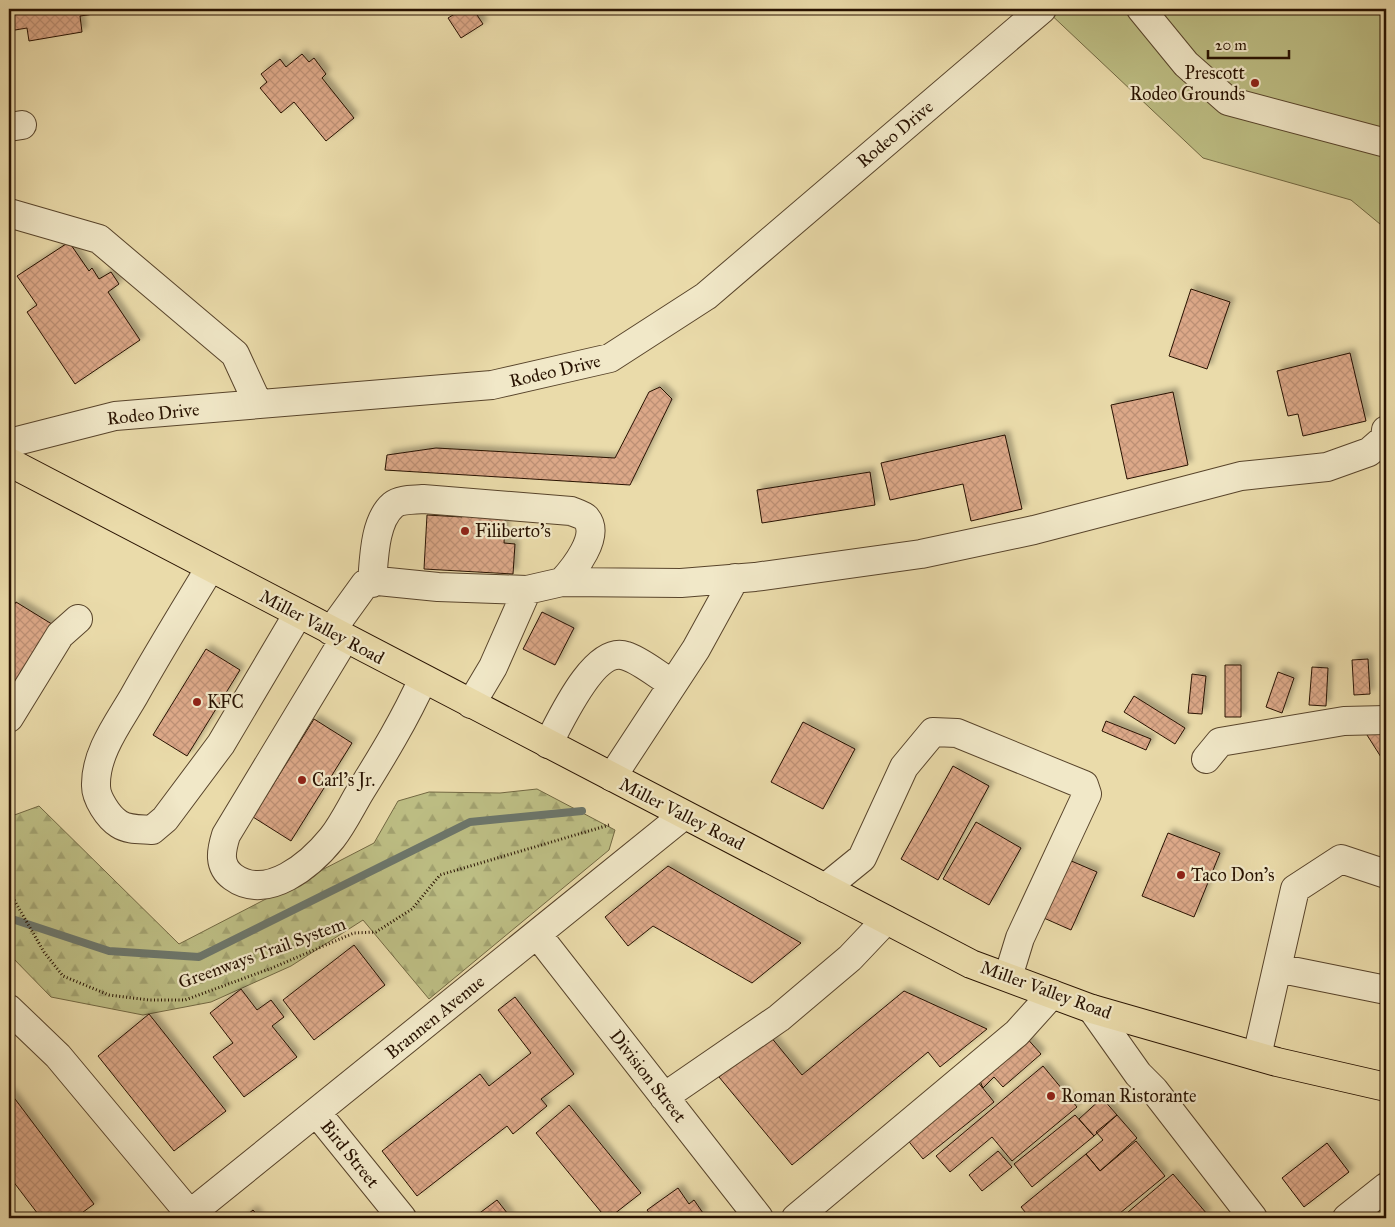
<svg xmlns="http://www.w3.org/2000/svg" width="1395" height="1227" font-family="'IM FELL Great Primer',serif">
<defs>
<pattern id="forest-firs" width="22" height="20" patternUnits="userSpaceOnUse" patternTransform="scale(1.25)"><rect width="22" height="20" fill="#bdbe84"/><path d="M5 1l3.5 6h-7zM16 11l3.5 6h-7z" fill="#a2a270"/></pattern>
<pattern id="building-cross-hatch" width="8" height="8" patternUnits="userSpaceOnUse" patternTransform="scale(1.25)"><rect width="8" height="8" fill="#dca888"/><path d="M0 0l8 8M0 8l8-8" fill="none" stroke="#bd9074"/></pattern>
<filter id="shadow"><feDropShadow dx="4.5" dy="-4.5" stdDeviation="2.5" flood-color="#0004"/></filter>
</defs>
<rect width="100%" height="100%" fill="#eadbaa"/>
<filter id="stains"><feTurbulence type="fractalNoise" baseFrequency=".004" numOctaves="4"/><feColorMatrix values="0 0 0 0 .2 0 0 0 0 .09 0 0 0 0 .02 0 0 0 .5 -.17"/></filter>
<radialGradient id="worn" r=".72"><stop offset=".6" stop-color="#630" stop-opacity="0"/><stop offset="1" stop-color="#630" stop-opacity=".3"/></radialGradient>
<!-- grass -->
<path fill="#bdbe84" stroke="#726842" d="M1045 9H1386V229L1351 200 1203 158Z"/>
<!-- forest -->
<path fill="url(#forest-firs)" stroke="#726842" d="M537 789 615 830 609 850 429 999 363 920 291 966 211 1002 143 1015 51 997 9 954V817L39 806 179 944 374 843 398 801 429 792 500 793Z"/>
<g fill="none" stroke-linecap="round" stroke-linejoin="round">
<!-- stream -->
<path stroke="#6c766b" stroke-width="8" d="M9 918 109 951 199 957 470 822 582 811"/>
</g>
<!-- building -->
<path fill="url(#building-cross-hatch)" stroke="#281201" filter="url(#shadow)" d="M9 9H115V11L80 16 82 32 29 41 27 28 9 31Z
M463 9H473L483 24 461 38 448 18Z
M302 54 309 62 314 58 326 74 322 78 354 118 326 141 294 102 281 113 260 88 267 82 261 74 280 59 286 67Z
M69 242 89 271 92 268 99 279 111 272 119 284 108 292 140 340 75 384 27 312 37 305 17 276Z
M1191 289 1230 302 1207 369 1169 356Z
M1350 353 1366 421 1303 436 1298 414 1288 416 1277 371Z
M660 387 672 399 630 485 385 470 387 455 436 448 615 458 649 392Z
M1173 392 1188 465 1127 479 1111 405Z
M1005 435 1022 509 971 521 963 484 890 500 881 463Z
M870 472 875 505 762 523 757 490Z
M463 509 487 511 486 518 505 519 504 543 515 544 513 574 424 569 427 515 462 517Z
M16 602 55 626 9 702V613Z
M542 612 574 628 555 665 523 649Z
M206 649 240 670 187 756 153 735Z
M1386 658V680L1382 659Z
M1368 659 1370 694 1354 695 1352 660Z
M1225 665H1241V717H1225Z
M1312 667 1328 668 1326 706 1309 705Z
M1278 672 1294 678 1282 713 1266 707Z
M1192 674 1206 676 1202 714 1188 713Z
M1134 696 1185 728 1175 744 1124 712Z
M314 719 352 743 291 841 253 817Z
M1106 721 1151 739 1146 750 1102 731Z
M803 722 855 749 823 809 771 782Z
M1380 727 1386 728V765L1367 735Z
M953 766 989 786 938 880 901 859Z
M976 822 1021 848 989 905 943 879Z
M1168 833 1220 853 1194 917 1142 896Z
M1062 857 1097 872 1071 930 1037 915Z
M668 866 801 943 752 983 653 926 628 946 605 917Z
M354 945 385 985 314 1040 283 1000Z
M241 989 257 1010 271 1000 284 1017 272 1026 297 1057 244 1097 213 1057 233 1043 210 1013Z
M904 991 987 1029 940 1067 928 1052 792 1165 719 1077 770 1036 802 1075Z
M515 997 574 1074 541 1099 547 1106 513 1134 507 1126 417 1196 382 1151 480 1074 489 1086 531 1053 498 1010Z
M149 1014 226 1111 174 1151 98 1056Z
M1024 1035 1041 1054 1003 1087 994 1077 983 1088 978 1076Z
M1043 1066 1077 1107 1012 1161 992 1137 950 1172 936 1156Z
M973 1076 994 1102 923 1159 902 1133Z
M9 1091 94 1204 75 1218H41L9 1176Z
M1102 1098 1117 1115 1094 1136 1079 1119Z
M569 1105 641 1193 609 1218H606L536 1133Z
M1075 1115 1094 1136 1032 1187 1014 1164Z
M1117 1115 1137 1138 1100 1171 1086 1154 1103 1140 1096 1132Z
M1136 1141 1165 1176 1114 1218H1030L1021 1207 1086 1154 1100 1171Z
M1327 1143 1349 1172 1304 1207 1282 1178Z
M998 1151 1012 1167 982 1191 969 1175Z
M1173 1174 1207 1214 1202 1218H1121Z
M678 1188 689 1204 694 1200 703 1213 699 1216 701 1218H650L652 1217 647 1210Z
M497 1200 511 1218H473Z
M253 1210 260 1218H243Z"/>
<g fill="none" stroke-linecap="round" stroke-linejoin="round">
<defs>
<path id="minor" d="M1141 9 1186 64 1228 101 1386 143
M9 127 22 125
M9 213 99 239 235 354 258 404
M9 443 115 416 492 385 610 358 706 296 1042 9
M210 568C184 611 158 653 134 696 119 722 95 753 96 786 96 798 108 817 119 824 128 830 141 829 152 830L165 819 221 744 298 614
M372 583C374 560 374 521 393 505 400 499 414 500 423 499L571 511C576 513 583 515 586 518 601 536 574 569 562 582
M331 631 365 584 378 581 438 587 527 590 562 582 681 583 755 577 921 554 1034 530 1241 476 1327 467 1369 452 1385 438 1386 430
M345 638 226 835C221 851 218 866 233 877 267 902 311 864 332 838 343 824 351 807 360 792 383 755 405 719 423 679
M471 704 493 667 527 590
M9 718 60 635 78 619
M548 744C560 722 594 645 626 656 640 660 659 676 673 684
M1206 759 1220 742 1344 721 1386 720
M612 777 696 649 735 578
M825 888 862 858 904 767 933 732 957 733 1084 785 1087 794 1020 938 1008 977
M537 934 759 1218
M1277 968 1386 990
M9 1009 58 1056 190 1214
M1092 1009 1138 1074 1154 1090 1253 1218
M1257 1056 1295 889 1341 859 1386 874
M664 1097 779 1018 850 958 886 920
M317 1113 402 1218
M185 1218 684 815
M796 1218 1017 1033 1052 994
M1347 1218 1386 1187"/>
<path id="major" d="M9 462 971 964 1092 1009 1277 1062 1386 1087"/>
</defs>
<!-- minor casing -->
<use href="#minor" stroke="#58442b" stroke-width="30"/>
<!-- major casing -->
<use href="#major" stroke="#281201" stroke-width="30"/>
<!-- path -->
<path stroke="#281201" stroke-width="3" stroke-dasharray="1 2.5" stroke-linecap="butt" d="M9 891 44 952 63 976 109 995 149 1000H185L272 968 354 933 376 932 412 909 440 875 609 825"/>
<!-- minor -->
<use href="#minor" stroke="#f1e8c8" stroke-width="28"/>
<!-- major -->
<use href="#major" stroke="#eadbaa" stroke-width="28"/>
</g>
<!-- markers -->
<g fill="#8f2418" stroke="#f1e8c8" stroke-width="2">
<circle cx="1255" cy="83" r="5"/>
<circle cx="465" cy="531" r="5"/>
<circle cx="197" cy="702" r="5"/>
<circle cx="302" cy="780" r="5"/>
<circle cx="1181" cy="875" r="5"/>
<circle cx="1051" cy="1096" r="5"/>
</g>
<g text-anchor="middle" stroke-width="4.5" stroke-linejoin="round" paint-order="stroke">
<!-- poi labels -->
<g font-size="18" fill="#281201" stroke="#f1e8c8" text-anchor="start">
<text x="1245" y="79" text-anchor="end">Prescott<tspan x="1245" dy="21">Rodeo Grounds</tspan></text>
<text x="475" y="537">Filiberto's</text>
<text x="207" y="708">KFC</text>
<text x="312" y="786">Carl's Jr.</text>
<text x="1191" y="881">Taco Don's</text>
<text x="1061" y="1102">Roman Ristorante</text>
</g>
<!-- street labels -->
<g font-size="18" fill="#281201" stroke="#f1e8c8">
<text transform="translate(895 134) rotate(-40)" y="6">Rodeo Drive</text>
<text transform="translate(555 371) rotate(-13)" y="6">Rodeo Drive</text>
<text transform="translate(153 414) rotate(-6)" y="6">Rodeo Drive</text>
<text transform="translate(322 627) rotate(28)" y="6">Miller Valley Road</text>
<text transform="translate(682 814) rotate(27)" y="6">Miller Valley Road</text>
<text transform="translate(262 953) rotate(-20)" y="6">Greenways Trail System</text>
<text transform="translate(1046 990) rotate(20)" y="6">Miller Valley Road</text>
<text transform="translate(435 1017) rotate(-39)" y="6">Brannen Avenue</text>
<text transform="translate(648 1076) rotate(52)" y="6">Division Street</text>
<text transform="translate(350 1154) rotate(51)" y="6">Bird Street</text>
</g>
</g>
<!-- margin -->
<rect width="1395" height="1227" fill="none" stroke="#eadbaa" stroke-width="30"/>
<rect x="10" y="10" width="1375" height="1207" fill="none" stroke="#281201" stroke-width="2.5"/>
<rect x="15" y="15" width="1365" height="1197" fill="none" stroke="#281201"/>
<!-- scale -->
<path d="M1208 50v8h81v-8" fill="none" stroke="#281201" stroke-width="2.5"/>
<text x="1215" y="50" font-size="15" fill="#281201" stroke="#f1e8c8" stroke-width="4" paint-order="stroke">20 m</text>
<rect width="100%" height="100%" filter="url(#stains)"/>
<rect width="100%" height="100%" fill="url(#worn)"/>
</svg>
